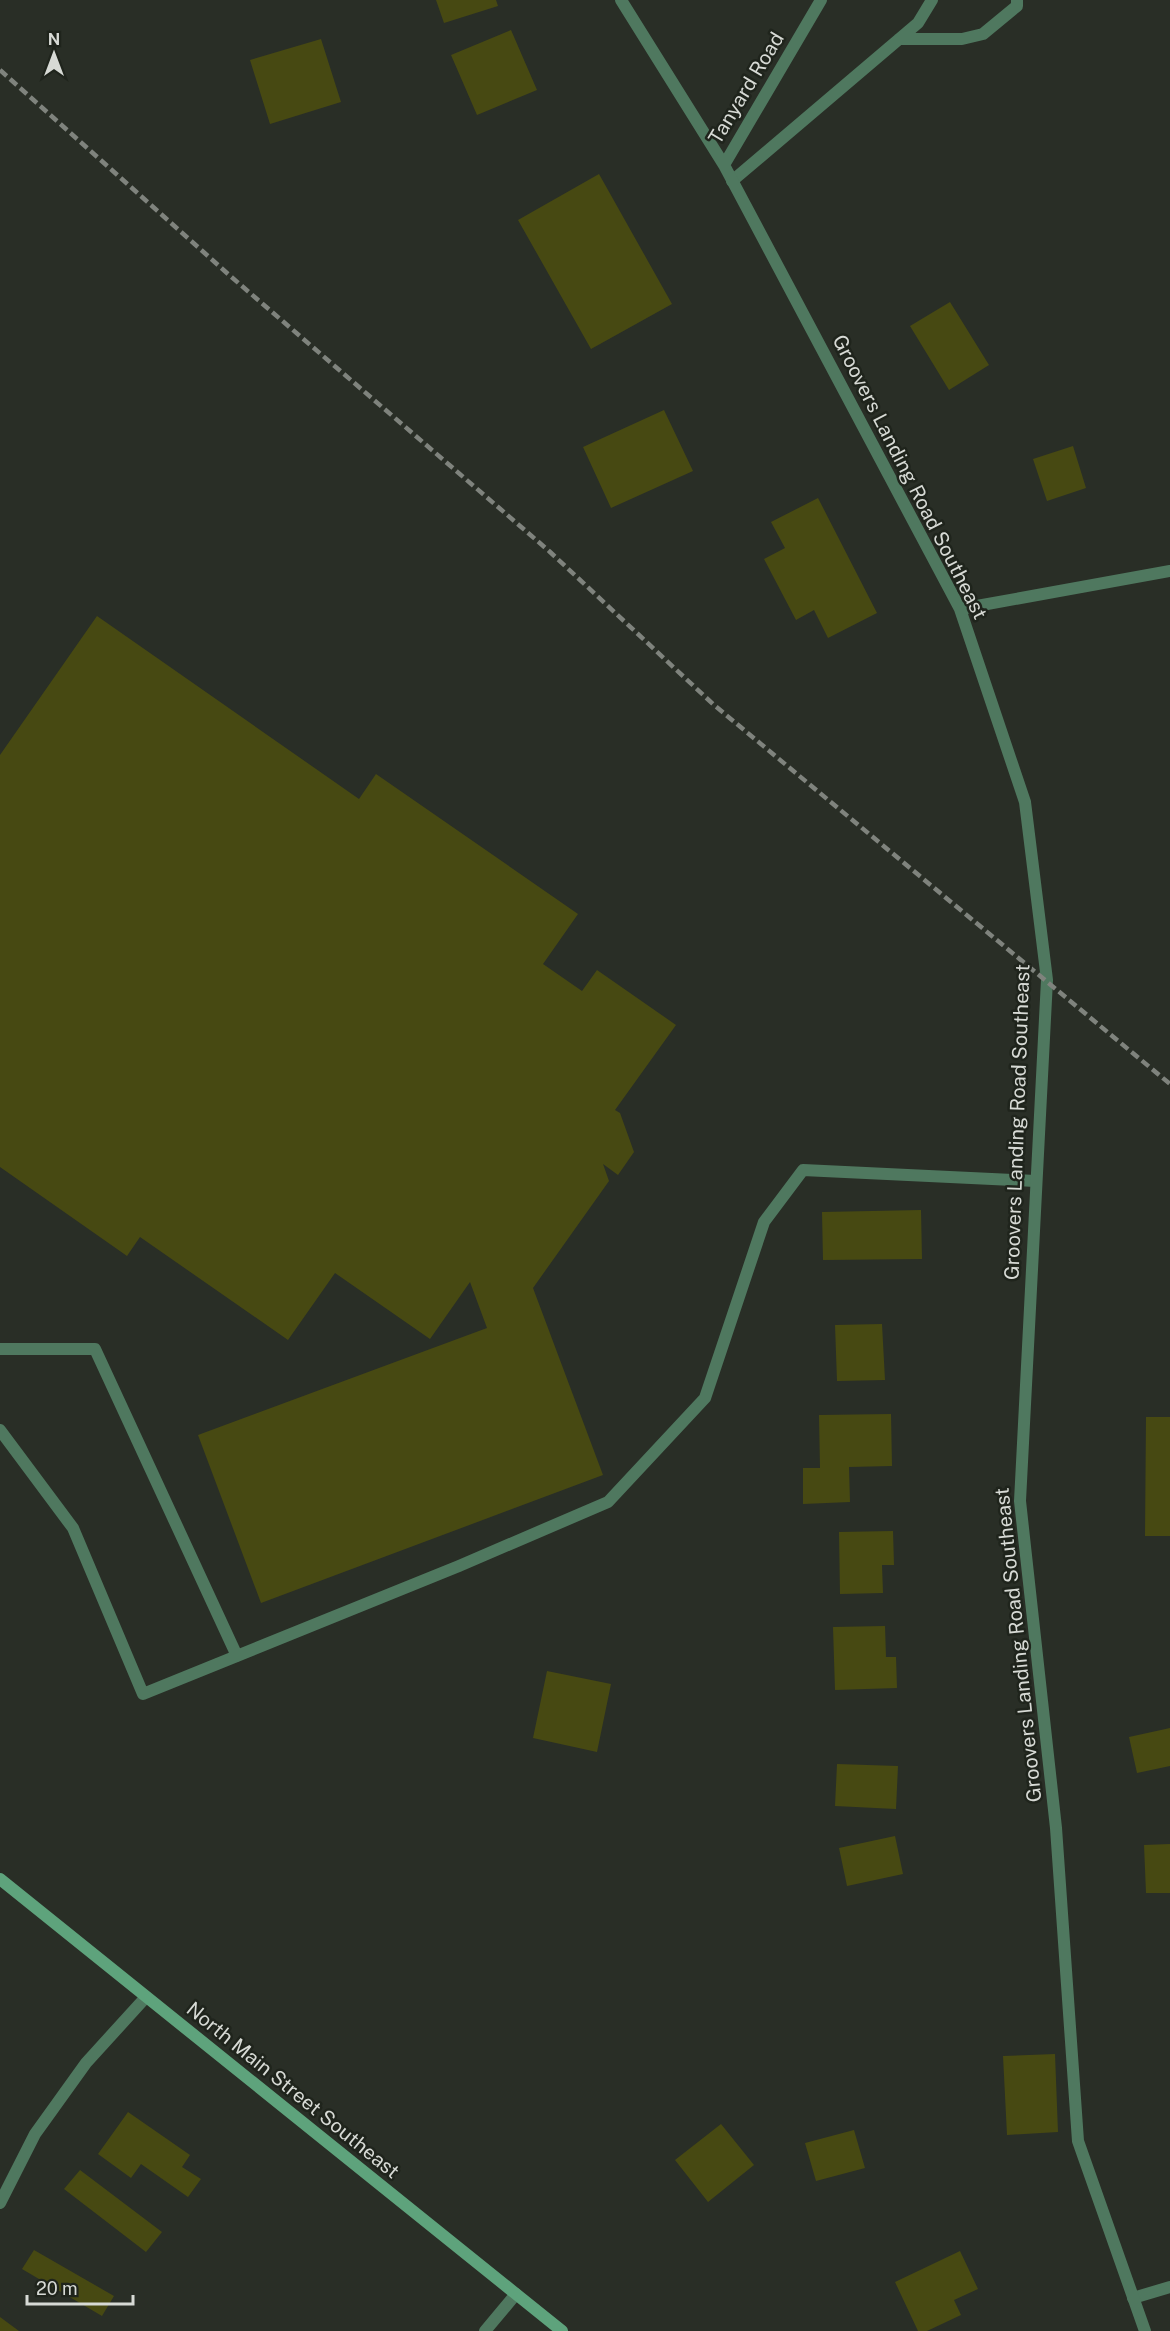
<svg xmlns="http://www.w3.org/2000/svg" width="1170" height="2331" font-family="'Public Sans',sans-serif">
<rect width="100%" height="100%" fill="#292e26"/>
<!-- building -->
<path fill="#474912" d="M436 0H496L498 6 444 23Z
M511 30 537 90 477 115 451 55Z
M321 39 341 102 270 124 250 60Z
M599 174 672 304 591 349 518 220Z
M950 302 989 365 949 390 910 326Z
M664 410 693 471 611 508 583 447Z
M1073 446 1086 488 1047 501 1033 459Z
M818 498 877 613 828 638 814 610 796 620 764 559 785 548 771 522Z
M97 616 359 799 376 774 578 914 543 964 582 991 597 970 676 1025 615 1110 620 1113 634 1152 618 1175 603 1164 609 1181 533 1288 603 1475 261 1603 198 1435 487 1328 470 1282 430 1339 335 1273 288 1340 140 1237 127 1256 0 1167V755Z
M921 1210 922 1259 823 1260 822 1212Z
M882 1324 885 1380 837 1381 835 1325Z
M891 1414 892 1466 849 1467 850 1502 803 1504V1468H820L819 1415Z
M1146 1417H1170V1536H1145Z
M893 1531 894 1565H882L883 1593 840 1594 839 1532Z
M885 1626 886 1657H896L897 1688 835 1690 833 1627Z
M547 1671 611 1684 597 1752 533 1738Z
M1170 1728V1766L1137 1773 1129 1737Z
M837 1764 898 1766 896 1809 835 1806Z
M895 1836 903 1874 847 1886 839 1848Z
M1170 1844V1893H1146L1144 1845Z
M1055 2054 1058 2132 1007 2135 1003 2056Z
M128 2112 190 2155 182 2167 201 2179 188 2197 141 2164 131 2178 98 2154Z
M721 2124 754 2165 708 2202 675 2160Z
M854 2130 865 2168 816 2181 805 2143Z
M80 2170 162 2232 146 2252 64 2189Z
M34 2250 114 2296 102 2316 22 2269Z
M960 2251 978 2289 954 2300 961 2315 927 2331H918L895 2282Z
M0 2317 19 2331H0Z"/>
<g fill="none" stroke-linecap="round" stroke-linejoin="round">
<!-- lane -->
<path stroke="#4f785f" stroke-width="12" d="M899 39H962L983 34 1017 6V0
M732 181 918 23 932 0
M0 1349H95L237 1656
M0 1430 73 1528 143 1694 459 1566 608 1502 705 1398 764 1222 803 1170 1035 1181
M1133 2298 1170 2287
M485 2331 516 2294"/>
<!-- street -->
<path stroke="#4f785f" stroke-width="12" d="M621 0 724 165 960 609 1025 802 1047 980 1020 1501 1056 1828 1078 2141 1145 2331
M724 165 821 0
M960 609 1170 571
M0 2203 35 2134 86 2063 146 1997"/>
<!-- secondary -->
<path stroke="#5ea37c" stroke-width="12" d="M0 1879 562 2331"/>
<!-- rail -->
<path stroke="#7f837d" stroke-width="4.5" stroke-dasharray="9 4.5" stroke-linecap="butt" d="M0 70 228 274 549 551 714 705 1170 1084"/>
</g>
<g text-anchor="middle" stroke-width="5" stroke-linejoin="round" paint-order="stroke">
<!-- street labels -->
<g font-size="20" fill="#d7dad5" stroke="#1f241c">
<text transform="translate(746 88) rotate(-59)" y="7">Tanyard Road</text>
<text transform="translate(910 477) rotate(63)" y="7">Groovers Landing Road Southeast</text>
<text transform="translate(1017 1122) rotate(-88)" y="7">Groovers Landing Road Southeast</text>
<text transform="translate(1018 1645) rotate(-96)" y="7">Groovers Landing Road Southeast</text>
<text transform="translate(293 2090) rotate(39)" y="7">North Main Street Southeast</text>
</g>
</g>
<!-- north arrow -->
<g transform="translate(54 54)" stroke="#1f241c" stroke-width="4.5" paint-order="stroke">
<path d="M0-4.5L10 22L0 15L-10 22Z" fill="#d7dad5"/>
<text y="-9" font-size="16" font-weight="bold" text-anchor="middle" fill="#d7dad5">N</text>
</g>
<!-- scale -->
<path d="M27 2295v9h106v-9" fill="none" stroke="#d7dad5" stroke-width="3"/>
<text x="36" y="2295" font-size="18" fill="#d7dad5" stroke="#1f241c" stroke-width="4.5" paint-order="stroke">20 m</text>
</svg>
